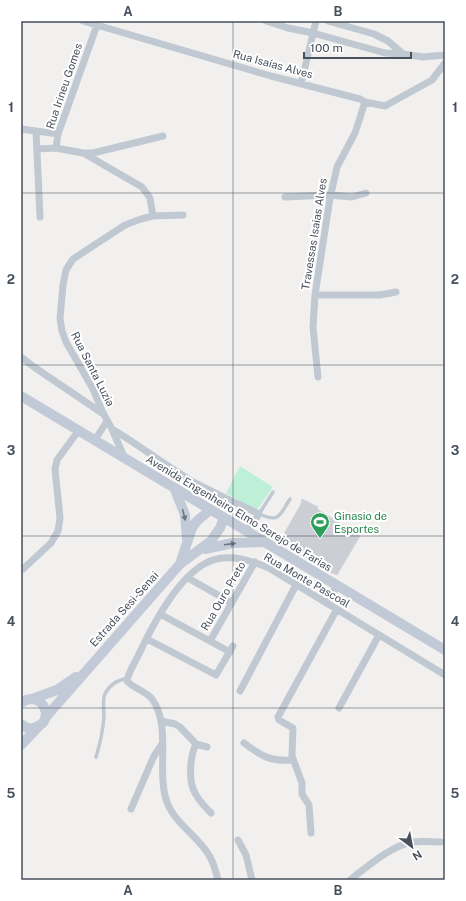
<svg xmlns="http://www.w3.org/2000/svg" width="466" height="901" font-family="'Public Sans',sans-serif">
<rect width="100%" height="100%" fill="#f2f0ef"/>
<!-- green -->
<path fill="#bdf0d7" d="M240 466 273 487 256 511 226 493Z"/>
<!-- building -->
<path fill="#cbced5" stroke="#d3d4db" d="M302 499 318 507 317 509 360 536 337 575 321 568 316 565V563L280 541 301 504Z"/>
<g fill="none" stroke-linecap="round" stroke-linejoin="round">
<!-- lane -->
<path stroke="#c0c8d1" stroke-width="3.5" d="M273 492 259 514C280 523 279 516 290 499
M96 757C100 744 103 731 104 716 104 710 102 700 105 694 109 685 118 680 128 678"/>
<!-- street -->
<path stroke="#c0c8d1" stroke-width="7" d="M83 21 271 76 360 99 365 102 385 106 432 80 445 63
M266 21 288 28 313 33 385 53 403 54 423 57 445 55
M328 21 374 34 388 41 403 54
M97 25 58 134 56 148 83 153H93L163 136
M301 84 316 21
M21 129 58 134
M36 131 40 217
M37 149 56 148
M85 154 142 187 150 198 153 216
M285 197 330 195 352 197 366 193
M315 295H380L396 292
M21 357 34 367 102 413
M318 377 313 327 315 295 330 198 337 167 355 133 365 102
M112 429C139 445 163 464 190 480 212 492 236 503 259 514L246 532
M95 440 107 421
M124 457 112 429 103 413 93 389 66 342 62 331 60 318 63 285 66 270 73 259 125 225 141 219 153 216 183 215
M23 569 51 543 58 531 60 518 55 469 57 460 79 430
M188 578 232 603
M326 603 337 586
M160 614 230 652
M147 639 216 675 233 646
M210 641 255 562
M240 691 296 585
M339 708 379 635
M161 721 175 724 180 727 196 744 207 747
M244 743C261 756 271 762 293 760
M196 744C190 756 188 781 195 793 199 801 205 807 211 813
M131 809 154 756 162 744
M311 833 309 805 302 794V783L292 756 293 728 279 720 278 717 337 609
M238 840 246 855 252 880
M218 880C216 872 214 864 210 857 200 838 178 826 169 807 154 777 173 727 152 699 146 691 134 689 127 681 128 673 134 664 138 656 152 626 180 571 213 560 232 554 252 561 269 568L445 675
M350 880C367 867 392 845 413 842 422 841 432 842 441 842"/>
<!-- secondary -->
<path stroke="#c2cad8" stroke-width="10" d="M21 396 445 650
M174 487 185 515 187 539
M205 549 233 543 264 542
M180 564 192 528 197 521 210 510
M32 699 57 690 76 677
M21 703C41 688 57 720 36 727 31 730 26 728 21 724
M45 718 180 564 211 541 220 528 224 518
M21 745 38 727"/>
</g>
<!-- one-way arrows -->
<defs><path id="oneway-solid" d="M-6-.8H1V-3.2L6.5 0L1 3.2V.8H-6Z"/></defs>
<g fill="#6c7582">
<use href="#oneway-solid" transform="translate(184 515) rotate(76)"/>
<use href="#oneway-solid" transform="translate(230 544) rotate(-7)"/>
</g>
<!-- grid -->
<path fill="none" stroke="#47505d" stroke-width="1" stroke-opacity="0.55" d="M233 21V880M21 193H445M21 365H445M21 536H445M21 708H445"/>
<!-- icons -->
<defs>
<symbol id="stadium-pin" viewBox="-11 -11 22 30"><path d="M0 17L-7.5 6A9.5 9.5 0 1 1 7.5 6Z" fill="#2e9e5b" stroke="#fff"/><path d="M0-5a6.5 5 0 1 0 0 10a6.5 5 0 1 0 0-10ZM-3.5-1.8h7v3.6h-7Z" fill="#fff"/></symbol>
</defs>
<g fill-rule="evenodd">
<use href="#stadium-pin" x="309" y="511" width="22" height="30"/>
</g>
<g text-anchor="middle" stroke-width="4" stroke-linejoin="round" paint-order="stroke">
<!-- street labels -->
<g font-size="11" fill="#47505d" stroke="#fff">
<text transform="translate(273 64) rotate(15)" y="4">Rua Isaías Alves</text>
<text transform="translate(64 86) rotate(-71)" y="4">Rua Irineu Gomes</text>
<text transform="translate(314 234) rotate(-81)" y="4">Travessas Isaias Alves</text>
<text transform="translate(93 369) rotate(63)" y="4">Rua Santa Luzia</text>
<text transform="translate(239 513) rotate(31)" y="4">Avenida Engenheiro Elmo Serejo de Farias</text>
<text transform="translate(307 580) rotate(30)" y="4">Rua Monte Pascoal</text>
<text transform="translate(223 596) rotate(-60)" y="4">Rua Ouro Preto</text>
<text transform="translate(124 609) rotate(-48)" y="4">Estrada Sesi-Senai</text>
</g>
<!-- leisure labels -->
<g font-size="11" fill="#27864d" stroke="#fff" text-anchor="start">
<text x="334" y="520">Ginasio de<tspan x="334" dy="13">Esportes</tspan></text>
</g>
</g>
<!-- border -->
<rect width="466" height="901" fill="none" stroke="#ffffff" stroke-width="44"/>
<!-- north arrow -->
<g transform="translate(412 847) rotate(148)" stroke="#ffffff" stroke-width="3" paint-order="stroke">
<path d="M0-3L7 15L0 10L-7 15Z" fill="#47505d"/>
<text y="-6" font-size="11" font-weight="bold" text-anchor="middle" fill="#47505d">N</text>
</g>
<!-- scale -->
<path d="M304 52v6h107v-6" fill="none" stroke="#47505d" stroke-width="2"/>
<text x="310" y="52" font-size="12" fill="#47505d" stroke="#ffffff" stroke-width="3" paint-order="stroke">100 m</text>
<rect x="22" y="22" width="422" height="857" fill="none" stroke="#47505d" stroke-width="1.5"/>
<g font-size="13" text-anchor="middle" font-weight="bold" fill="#47505d">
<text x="128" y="16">A</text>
<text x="338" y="16">B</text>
<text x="11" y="112">1</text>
<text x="455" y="112">1</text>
<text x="11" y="284">2</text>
<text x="455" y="284">2</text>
<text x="11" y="455">3</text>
<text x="455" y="455">3</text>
<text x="11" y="626">4</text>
<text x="455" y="626">4</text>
<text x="11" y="798">5</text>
<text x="455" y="798">5</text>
<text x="128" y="895">A</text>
<text x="338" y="895">B</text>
</g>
</svg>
